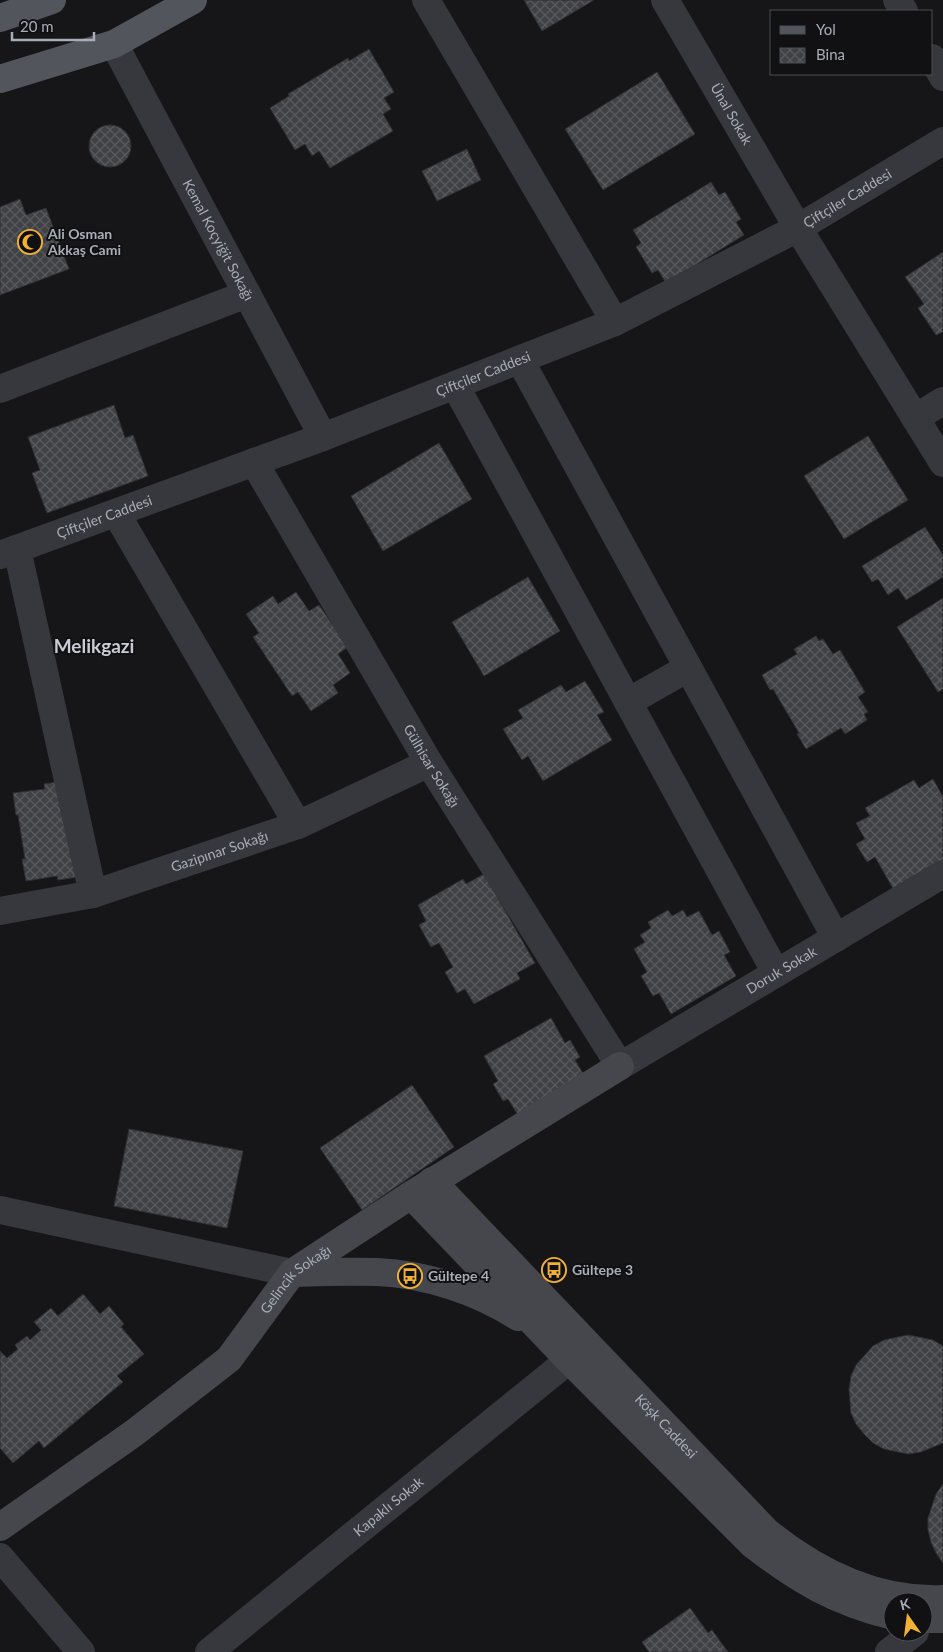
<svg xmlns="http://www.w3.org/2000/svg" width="943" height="1652" font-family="Lato,sans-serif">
<defs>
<pattern id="building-cross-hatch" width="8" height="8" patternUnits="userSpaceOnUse" patternTransform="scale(1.25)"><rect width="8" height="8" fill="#404145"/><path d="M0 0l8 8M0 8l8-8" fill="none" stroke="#595a5e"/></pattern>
</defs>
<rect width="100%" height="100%" fill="#161618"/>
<!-- building -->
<path fill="url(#building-cross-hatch)" stroke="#303034" d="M524 0H594L542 31Z
M369 49 394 92 384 98 391 109 383 114 393 131 330 168 319 151 312 156 305 144 295 150 270 108 289 96 288 94 348 58 349 61Z
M657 72 695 134 603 190 565 129Z
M89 146a21 21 0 1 1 42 0a21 21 0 1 1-42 0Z
M467 149 481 180 437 201 422 171Z
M711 182 719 195 725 192 741 219 736 222 744 235 666 283 658 270 652 273 636 247 641 243 633 230Z
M20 199 26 215 46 208 69 269 0 295V207Z
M943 252V332L936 335 918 308 924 304 905 277Z
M114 405 125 438 133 435 148 476 47 513 32 473 40 470 28 437Z
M868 436 908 500 844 539 804 476Z
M439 443 472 499 383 551 351 496Z
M925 527 943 555V577L906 600 898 588 888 595 878 579 872 582 862 566Z
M528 577 560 631 484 676 452 622Z
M296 592 309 611 319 605 348 647 338 654 350 673 333 685 338 693 311 711 298 692 292 696 253 637 259 633 246 614 273 596 278 604Z
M943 598V689L938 692 897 627Z
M816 636 819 641 823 639 833 654 840 650 865 692 858 697 868 712 864 714 867 720 845 734 841 728 806 749 797 734 799 733 773 689 770 690 762 675 797 654 794 649Z
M585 681 604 712 597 715 612 740 543 781 528 756 522 760 503 729 523 718 518 710 561 685 566 692Z
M933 779 942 795H943V862L894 890 875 857 867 862 856 844 865 839 856 823 870 816 865 808 914 780 919 788Z
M64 781 78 877 58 880 57 876 26 881 22 859H25L18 815H16L13 793 45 789 44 784Z
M484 874 535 963 517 973 520 979 474 1004 465 989 457 993 445 972 453 967 439 943 431 947 419 925 426 921 418 905 463 879 466 884Z
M668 910 672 916 683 910 687 917 699 911 712 935 719 931 730 952 724 955 736 976 671 1014 659 993 653 996 641 976 647 972 634 949 645 942 640 935 651 928 648 922Z
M551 1018 565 1043 570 1040 580 1057 575 1060 585 1077 518 1115 508 1099 503 1101 493 1084 498 1081 484 1056Z
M412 1085 454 1147 362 1210 320 1148Z
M129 1129 243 1151 227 1228 114 1206Z
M83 1294 100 1314 109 1306 124 1324 121 1327 144 1354 117 1376 123 1382 44 1448 39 1441 13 1463 0 1448V1351L7 1358 18 1349 15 1345 27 1336 30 1340 41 1330 34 1322 51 1308 58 1316Z
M908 1335 933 1340 943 1346V1443L921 1452 908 1454 884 1449 873 1443 864 1434 856 1424 851 1413 849 1389 851 1376 856 1365 873 1346 884 1340Z
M943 1484V1563L936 1553 931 1542 928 1530V1518L936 1494Z
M690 1608 708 1633 712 1630 728 1652H649L642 1642Z"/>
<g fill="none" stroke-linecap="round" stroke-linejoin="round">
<!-- street -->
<g stroke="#37383d" stroke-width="28">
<path d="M426 0 615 322"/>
<path id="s1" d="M665 0 798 228 943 463"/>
<path d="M897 0 904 11"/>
<path id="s2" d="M114 44 323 437"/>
<path d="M932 58 943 77"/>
<path d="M520 360 836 938"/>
<path d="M455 385 776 973"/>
<path d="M0 389 247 294"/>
<path d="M915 418 943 401"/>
<path id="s3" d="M254 462 429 763 620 1066 943 874"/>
<path d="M116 513 298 825"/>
<path d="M17 549 93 894"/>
<path id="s4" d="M0 555 323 437 615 322 798 228 943 141"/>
<path d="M628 702 688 668"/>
<path id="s5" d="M0 911 93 894 298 825 429 763"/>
<path d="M0 1210 292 1273"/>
<path d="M0 1557 81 1652"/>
<path id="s6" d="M209 1652 569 1360"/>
<path d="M889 1652 915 1632"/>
</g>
<!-- secondary -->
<g stroke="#45474d" stroke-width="28">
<path id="s7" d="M432 1181 767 1532C818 1573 876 1602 943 1599"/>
<path d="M411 1195 569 1360 752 1544C798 1580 836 1602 893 1616"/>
<path d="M292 1273C320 1272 349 1271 377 1272 426 1274 477 1291 518 1317"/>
<path id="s8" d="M0 1527 134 1433 229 1359 292 1273 411 1195 620 1066"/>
<path d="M923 1619H943"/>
</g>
<!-- primary -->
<path stroke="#53555c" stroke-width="28" d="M0 18 52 0
M0 79 114 44 193 0"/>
</g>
<!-- icons -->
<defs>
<symbol id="mosque-ring" viewBox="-11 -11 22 22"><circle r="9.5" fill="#111113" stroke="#f2b134" stroke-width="1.5"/><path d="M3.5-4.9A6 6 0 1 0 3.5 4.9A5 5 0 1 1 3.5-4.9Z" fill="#f2b134"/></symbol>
<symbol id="bus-ring" viewBox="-11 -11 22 22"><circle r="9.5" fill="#111113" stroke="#f2b134" stroke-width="1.5"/><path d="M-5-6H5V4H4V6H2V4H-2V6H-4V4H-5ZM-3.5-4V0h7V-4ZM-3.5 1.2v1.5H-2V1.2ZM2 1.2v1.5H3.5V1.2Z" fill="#f2b134"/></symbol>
</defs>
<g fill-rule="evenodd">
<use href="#mosque-ring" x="16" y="228" width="28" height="28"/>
<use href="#bus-ring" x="540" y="1256" width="28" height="28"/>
<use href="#bus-ring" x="396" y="1262" width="28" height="28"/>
</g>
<g text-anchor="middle" stroke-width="4" stroke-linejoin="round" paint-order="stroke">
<!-- street labels -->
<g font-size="14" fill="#a8adb8" stroke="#111113">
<text dy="5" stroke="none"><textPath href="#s1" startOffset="132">Ünal Sokak</textPath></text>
<text dy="5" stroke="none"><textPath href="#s4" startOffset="921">Çiftçiler Caddesi</textPath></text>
<text dy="5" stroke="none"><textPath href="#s2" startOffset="222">Kemal Koçyiğit Sokağı</textPath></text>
<text dy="5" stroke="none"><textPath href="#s4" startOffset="516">Çiftçiler Caddesi</textPath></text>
<text dy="5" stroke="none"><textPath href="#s4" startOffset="111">Çiftçiler Caddesi</textPath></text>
<text dy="5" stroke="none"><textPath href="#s3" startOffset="352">Gülhisar Sokağı</textPath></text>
<text dy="5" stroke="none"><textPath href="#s5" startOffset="228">Gazipınar Sokağı</textPath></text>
<text dy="5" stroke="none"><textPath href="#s3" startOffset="894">Doruk Sokak</textPath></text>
<text dy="5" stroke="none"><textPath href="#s8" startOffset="389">Gelincik Sokağı</textPath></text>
<text dy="5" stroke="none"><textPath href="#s7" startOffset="339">Köşk Caddesi</textPath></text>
<text dy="5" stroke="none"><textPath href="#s6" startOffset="231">Kapaklı Sokak</textPath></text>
</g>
<!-- poi labels -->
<g font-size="14" font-weight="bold" fill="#a8adb8" stroke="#111113" text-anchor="start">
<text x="48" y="239">Ali Osman<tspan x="48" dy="16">Akkaş Cami</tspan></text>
<text x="572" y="1275">Gültepe 3</text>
<text x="428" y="1281">Gültepe 4</text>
</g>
<!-- district labels -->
<g font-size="19" font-weight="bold" fill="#c9ccd4" stroke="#111113">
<text x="94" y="653">Melikgazi</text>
</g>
</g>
<!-- legend -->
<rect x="770" y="10" width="162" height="65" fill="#111113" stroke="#4d4f55"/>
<rect x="780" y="26" width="25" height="8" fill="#53555c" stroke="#4d4f55"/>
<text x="816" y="35" font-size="15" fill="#a8adb8">Yol</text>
<rect x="780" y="48" width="25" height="15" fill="url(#building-cross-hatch)" stroke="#4d4f55"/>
<text x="816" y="60" font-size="15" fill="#a8adb8">Bina</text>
<!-- north arrow -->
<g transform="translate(908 1617) rotate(346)"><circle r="24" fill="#111113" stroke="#4d4f55"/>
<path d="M0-4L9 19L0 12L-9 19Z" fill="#f2b134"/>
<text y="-8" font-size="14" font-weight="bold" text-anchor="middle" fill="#a8adb8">K</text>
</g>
<!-- scale -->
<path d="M12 32v8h82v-8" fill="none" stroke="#a8adb8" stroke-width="2.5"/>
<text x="20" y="32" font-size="15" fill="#a8adb8" stroke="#111113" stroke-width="4" paint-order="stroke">20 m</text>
</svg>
